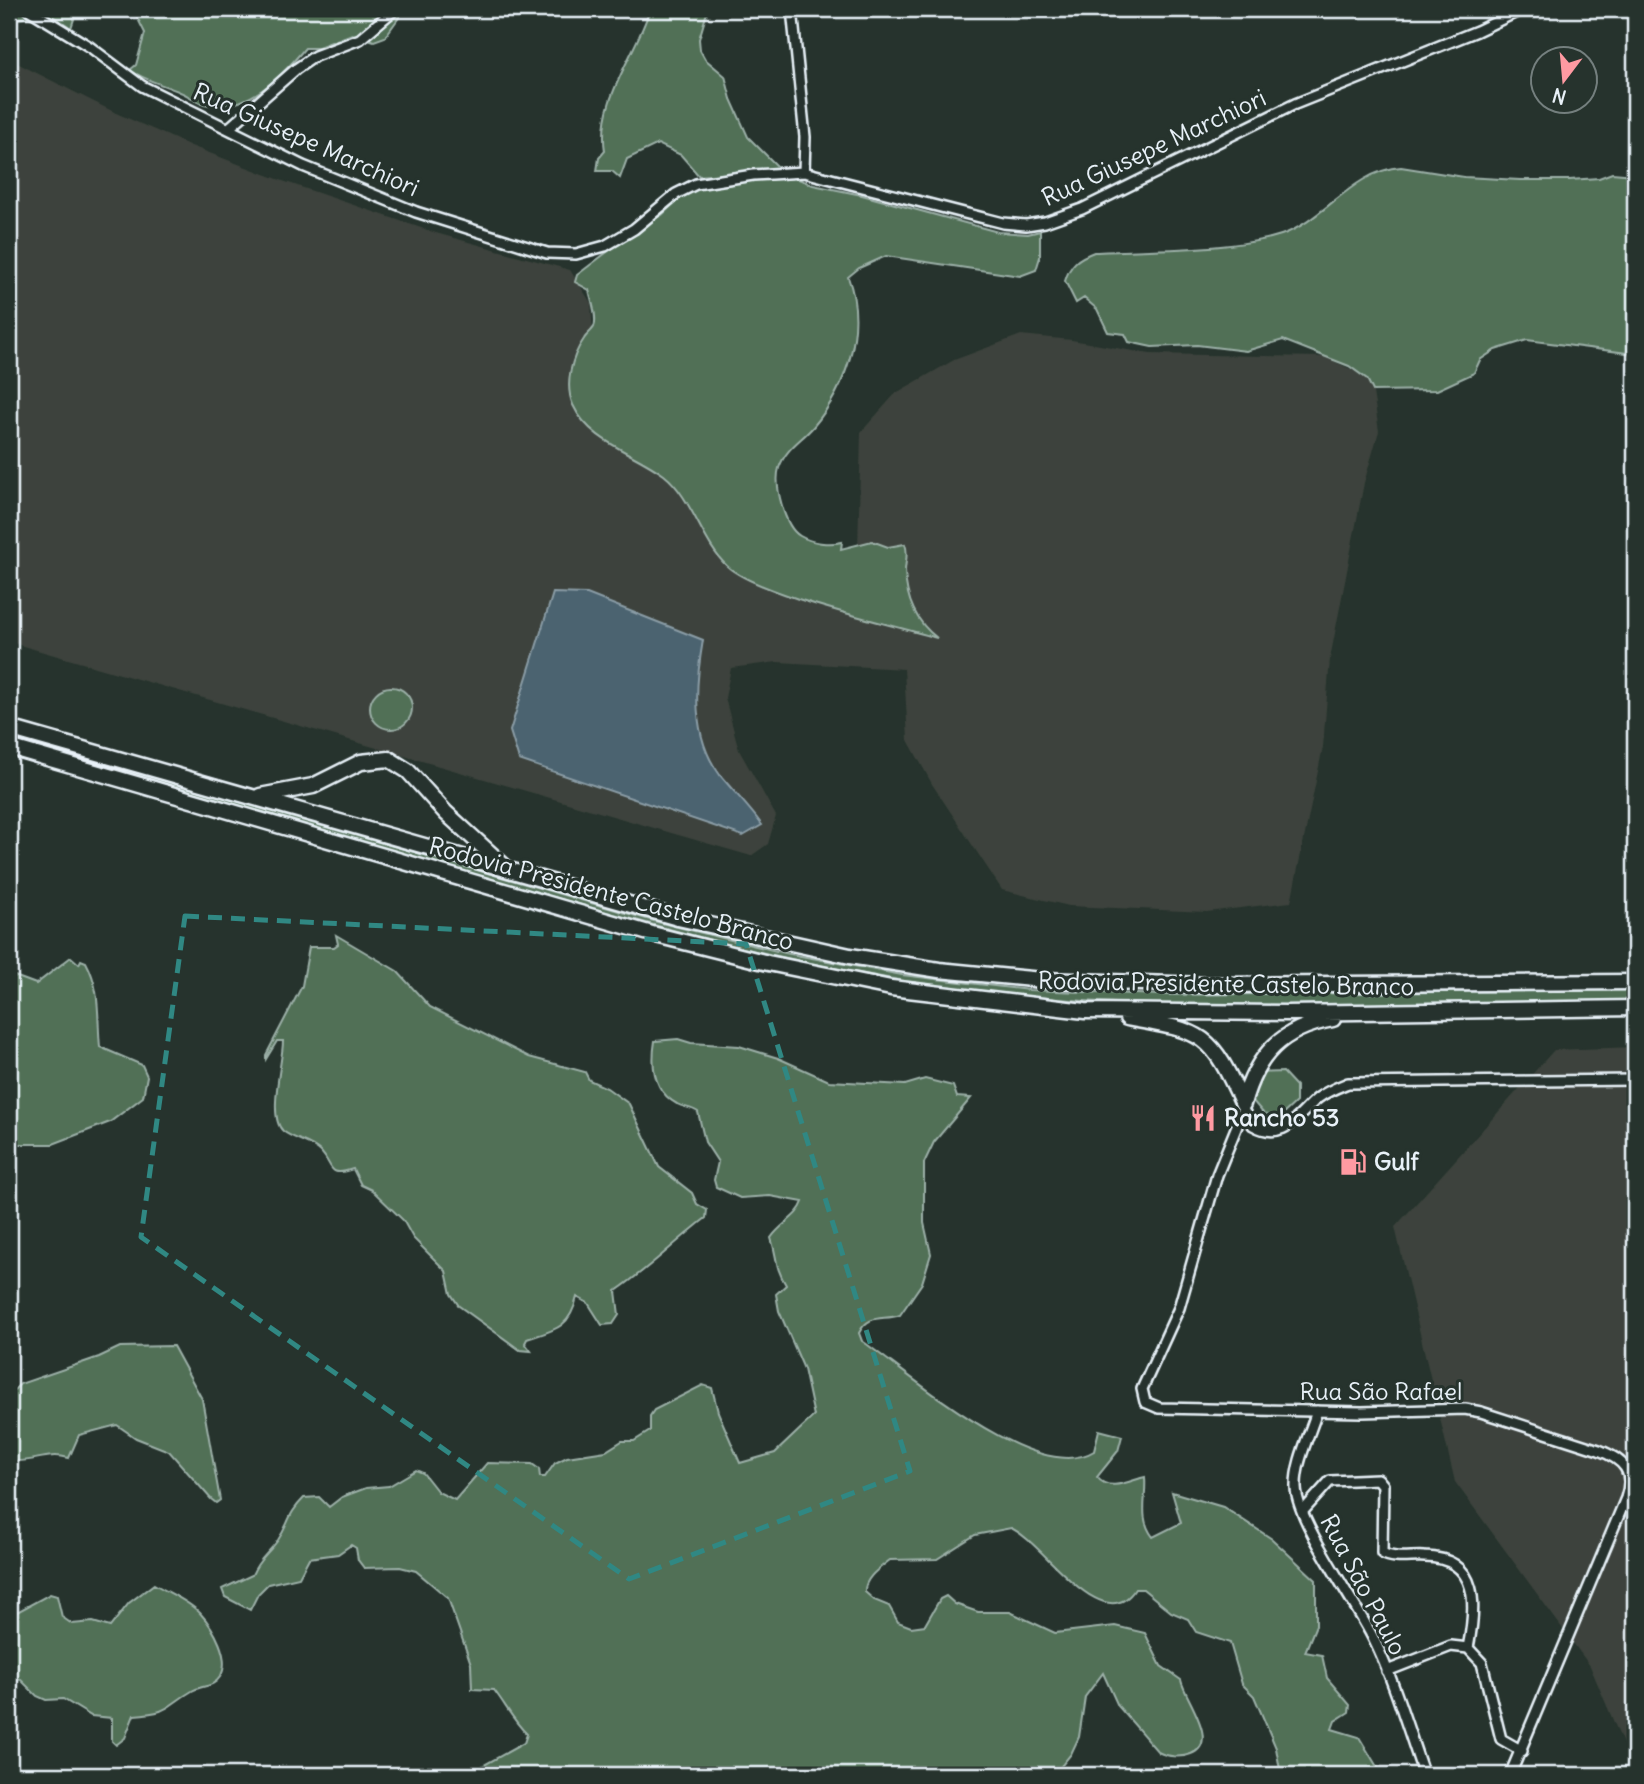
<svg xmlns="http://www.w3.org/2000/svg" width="1644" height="1784" font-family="Delius,sans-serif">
<rect width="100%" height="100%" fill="#26332d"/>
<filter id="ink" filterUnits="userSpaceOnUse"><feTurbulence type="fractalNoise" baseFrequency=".0143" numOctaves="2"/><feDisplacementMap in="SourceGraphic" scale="14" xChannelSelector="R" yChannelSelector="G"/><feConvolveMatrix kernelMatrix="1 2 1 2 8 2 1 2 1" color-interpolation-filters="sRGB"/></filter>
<g filter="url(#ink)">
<!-- built -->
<path fill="#3c433c" d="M9 59 116 113 191 146 283 181 436 233 570 270 591 303 594 353 639 437 742 574 858 549 861 432 896 393 954 360 1021 335 1072 340 1150 354 1325 357 1371 379 1379 431 1364 483 1330 659 1323 747 1291 902 1207 912 1069 906 1002 890 932 784 908 740 904 669 777 662 731 668 725 698 739 750 776 816 768 844 751 856 9 642Z
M1635 1047V1772L1590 1666 1455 1482 1395 1227 1554 1050Z"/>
<!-- green -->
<path fill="#516f57" stroke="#9cb0a8" stroke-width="2" d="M9 9H70L74 19 71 28C63 22 49 12 38 14 26 16 22 21 9 17Z
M133 9H405L385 37 374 41 352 34 316 48H305C281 77 246 114 204 104 195 101 188 95 180 92 162 84 146 81 130 70L136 65 145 33Z
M650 9H708L699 39 700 50 705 59 725 76 731 99 748 137 784 173 813 185 862 195 998 232 1028 234 1040 231V257L1036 270 1020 276 886 256 859 268 848 277C867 328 847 387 813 427 801 441 786 448 779 468 774 484 784 527 800 536 812 543 829 545 842 542L841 549 872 541 888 547 905 544C909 554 905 562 905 571 906 599 916 622 937 638 891 624 758 595 727 566 702 543 692 497 664 475 633 452 590 442 573 405 564 384 572 356 584 339 586 335 592 331 594 327 598 318 591 299 589 290L575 282 577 275 644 224 662 215 684 194 747 172 699 176 681 155 658 144 627 159 620 178 612 171H597L599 158 605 151C597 99 635 57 650 9Z
M1401 167 1464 177 1520 180H1569L1599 178 1612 173 1635 175V354L1527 340 1495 350 1480 360 1474 373 1437 390 1373 391 1367 379 1349 366 1283 340 1246 351 1197 345 1152 347 1129 342 1125 334 1108 332 1097 309 1084 298 1076 303 1065 281C1070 264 1078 258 1094 252 1149 249 1231 251 1281 235 1325 220 1352 171 1401 167Z
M370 708a21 21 0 1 1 42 0a21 21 0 1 1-42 0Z
M9 735 657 922 785 953 902 975 1029 990 1162 995 1635 990V1002C1411 1005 1184 1018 960 989 799 969 645 923 490 879 330 833 169 787 9 741Z
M336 935 397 971 430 1007 529 1057 585 1072 589 1080 607 1088 629 1104 659 1167 692 1193 697 1204 707 1210 706 1218C675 1242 648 1269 616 1291L619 1315 613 1324 602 1325 588 1303 577 1297C570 1328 555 1330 527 1339L525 1343 531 1351 520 1350 459 1306 451 1294 446 1271 413 1238 403 1220 372 1190 361 1185 353 1169C327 1178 334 1166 321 1152 310 1141 294 1140 283 1131 267 1117 283 1062 283 1041H277L266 1059V1055L302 986 309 947H334L338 944Z
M71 957 79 964 81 960 86 962C101 990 97 1016 100 1047L142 1065 147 1076 143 1097 110 1122 53 1144H9V974L36 984Z
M678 1039 691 1043 739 1046 778 1058 829 1081 905 1085 925 1079 953 1086 957 1097 971 1098 934 1142 924 1163V1223L931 1254 922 1283 900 1315C883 1321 869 1313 859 1333L862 1341C909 1373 1036 1487 1094 1451L1099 1430 1122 1436 1118 1451 1097 1477C1109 1493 1131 1480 1145 1477 1147 1499 1138 1518 1153 1537L1181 1523 1172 1492 1223 1507 1272 1539 1316 1580V1625L1305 1652 1322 1655 1327 1678 1350 1705 1349 1712 1335 1721 1332 1729 1359 1737 1382 1775H1281L1276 1748 1254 1696 1242 1684 1230 1643 1196 1632 1188 1619 1171 1612 1143 1589H1135C1103 1639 1044 1543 1011 1528L975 1535 937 1559 890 1560C880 1568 864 1578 865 1592L874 1600 889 1606 898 1622 911 1627 925 1625 940 1599 946 1596 955 1604 978 1612H1010L1055 1633 1115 1626 1145 1633 1161 1666 1181 1680C1185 1699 1221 1743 1191 1754 1181 1758 1168 1757 1158 1752L1118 1706 1103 1673 1085 1697 1079 1737 1071 1754 1054 1775H466L524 1743 527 1734C514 1722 505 1704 494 1690L472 1689 471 1664 448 1598 416 1571 400 1567 364 1568 358 1560 356 1548 351 1545 338 1554 309 1558 299 1577 268 1584 258 1594 250 1610 225 1597 222 1589 252 1575C259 1558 268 1554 278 1540 290 1522 287 1515 304 1498L319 1497 329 1507 342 1497 366 1488 389 1486 416 1470 423 1473 438 1492 455 1500 487 1463 532 1464 539 1469 540 1477H545L555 1463 567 1457 606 1451 622 1441H634L650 1431V1416L654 1410 703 1385 712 1388 718 1412 740 1463 775 1453 814 1416 804 1369 779 1311 776 1294 786 1285C774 1265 778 1259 771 1238 780 1224 798 1217 803 1202L770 1196 740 1198 716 1187 714 1180 718 1162 705 1142 698 1112C691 1107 684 1108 677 1104 653 1091 651 1065 655 1041Z
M1283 1072 1296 1086V1102L1280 1117 1264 1114 1252 1100 1256 1073Z
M173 1346 202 1399 220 1500 216 1503 211 1499 169 1451 136 1438 117 1425 79 1435 69 1458C46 1452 37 1462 14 1461L9 1449V1395L20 1384 99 1357 120 1347Z
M154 1584C169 1593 189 1601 200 1613 213 1627 232 1659 220 1677 213 1688 202 1685 192 1691 163 1708 172 1712 134 1715L125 1738 116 1745 112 1741V1718L91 1716 63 1699 46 1700 37 1696 20 1679 9 1685V1612H17L50 1594 57 1596 62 1617 72 1624 93 1622 110 1627 129 1603Z"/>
<!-- water -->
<path fill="#4b636f" stroke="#8a9ca6" stroke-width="2" d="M553 593 587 594 703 640C695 685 691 737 720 775 734 792 749 807 762 825L743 836 519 760 510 731Z"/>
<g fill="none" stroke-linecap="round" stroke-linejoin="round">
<defs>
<path id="minor" d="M28 9 90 47 142 86 303 166 416 212 547 253 576 254 605 246 634 229 676 194 696 184 753 175 804 172 1003 223 1026 225 1045 222 1082 209 1295 104 1477 31 1523 9
M792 9 805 137 804 172
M229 128 296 69 315 56 360 39 395 9
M1243 1110 1253 1125C1285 1143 1298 1114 1318 1098 1327 1091 1338 1087 1348 1083L1635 1080
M1243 1111 1217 1175 1179 1308 1142 1389 1145 1402 1159 1408 1362 1412 1465 1409 1481 1412 1599 1450C1624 1460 1635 1471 1626 1498L1510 1775
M1317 1411C1310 1434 1295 1463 1296 1488 1297 1522 1357 1604 1374 1640 1395 1683 1408 1730 1424 1775
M1303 1511 1330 1481 1378 1479 1383 1485 1382 1553C1394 1560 1411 1556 1425 1557 1481 1558 1476 1608 1468 1648L1451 1646 1387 1671
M1468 1648 1482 1663 1501 1739 1522 1751"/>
<path id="highway" d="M9 728 678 918 850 956 939 970 1042 980 1207 985 1635 982
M9 747 652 934 768 963 891 988 1085 1011 1287 1013 1635 1008
M260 796 313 786 361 762 389 759 408 771 446 813 504 866
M1127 1018C1205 1032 1210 1032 1243 1104
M1243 1104C1256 1055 1282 1028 1333 1019"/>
</defs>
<!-- minor casing -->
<use href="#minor" stroke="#e8f1f8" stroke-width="14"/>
<!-- highway casing -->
<use href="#highway" stroke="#e8f1f8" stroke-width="19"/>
<!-- minor -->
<use href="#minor" stroke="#26332d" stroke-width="9"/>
<!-- highway -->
<use href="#highway" stroke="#26332d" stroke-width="14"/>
</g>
</g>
<!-- marked area -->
<path fill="none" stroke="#308883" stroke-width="5" stroke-dasharray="14 9" stroke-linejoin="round" d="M185 916 746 944 910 1471 629 1579 141 1237Z"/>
<!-- icons -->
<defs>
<symbol id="restaurant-bare" viewBox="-9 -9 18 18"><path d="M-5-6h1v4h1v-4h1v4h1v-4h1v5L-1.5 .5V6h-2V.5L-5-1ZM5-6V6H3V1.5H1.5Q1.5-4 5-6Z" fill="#ff9aa2" stroke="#26332d" stroke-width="2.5" paint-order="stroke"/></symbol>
<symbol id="fuel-bare" viewBox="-9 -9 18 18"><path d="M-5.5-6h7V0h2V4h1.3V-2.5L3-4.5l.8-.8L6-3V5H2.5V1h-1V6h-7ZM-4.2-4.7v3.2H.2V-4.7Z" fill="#ff9aa2" stroke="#26332d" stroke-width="2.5" paint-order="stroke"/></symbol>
</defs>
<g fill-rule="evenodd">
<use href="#restaurant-bare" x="1184" y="1099" width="38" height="38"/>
<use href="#fuel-bare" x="1334" y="1143" width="38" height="38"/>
</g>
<g text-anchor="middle" stroke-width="6" stroke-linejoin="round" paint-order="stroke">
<!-- street labels -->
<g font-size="24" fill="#e8f1f8" stroke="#26332d">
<text transform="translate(306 140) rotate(24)" y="8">Rua Giusepe Marchiori</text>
<text transform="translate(1154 148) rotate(-25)" y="8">Rua Giusepe Marchiori</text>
<text transform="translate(611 894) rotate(15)" y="8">Rodovia Presidente Castelo Branco</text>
<text transform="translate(1226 984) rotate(1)" y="8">Rodovia Presidente Castelo Branco</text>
<text x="1381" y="1400">Rua São Rafael</text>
<text transform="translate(1363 1585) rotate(62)" y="8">Rua São Paulo</text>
</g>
<!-- poi labels -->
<g font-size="24" font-weight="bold" fill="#e8f1f8" stroke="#26332d" text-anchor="start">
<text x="1224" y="1126">Rancho 53</text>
<text x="1374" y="1170">Gulf</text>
</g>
</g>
<!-- margin -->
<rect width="1644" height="1784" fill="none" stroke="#26332d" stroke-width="35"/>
<rect x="18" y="18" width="1609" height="1749" fill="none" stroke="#e8f1f8" stroke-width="2.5" filter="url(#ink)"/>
<!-- north arrow -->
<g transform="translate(1564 80) rotate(196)"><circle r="33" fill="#26332d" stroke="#747f7e" stroke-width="2"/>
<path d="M0-5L12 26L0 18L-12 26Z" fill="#ff9aa2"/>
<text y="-10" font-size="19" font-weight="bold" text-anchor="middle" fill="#e8f1f8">N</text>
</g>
</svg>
